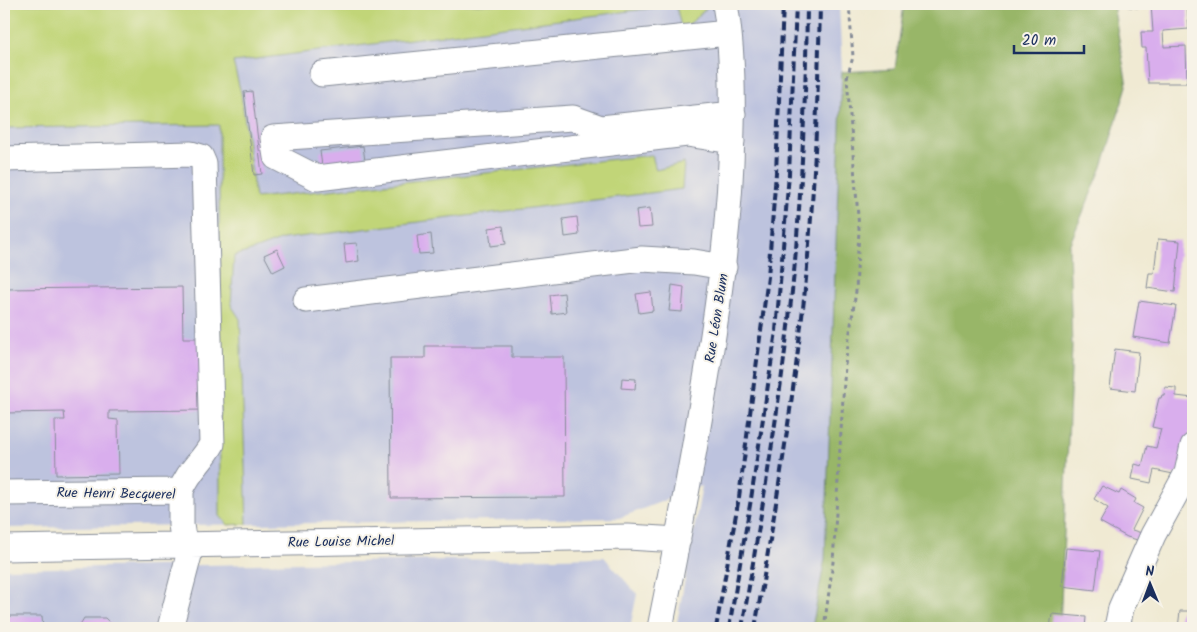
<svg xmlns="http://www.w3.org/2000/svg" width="1197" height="632" font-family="Kalam,sans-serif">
<rect width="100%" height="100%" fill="#f7f3e8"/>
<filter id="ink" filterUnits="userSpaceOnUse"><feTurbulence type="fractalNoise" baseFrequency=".02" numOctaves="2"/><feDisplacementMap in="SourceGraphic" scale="10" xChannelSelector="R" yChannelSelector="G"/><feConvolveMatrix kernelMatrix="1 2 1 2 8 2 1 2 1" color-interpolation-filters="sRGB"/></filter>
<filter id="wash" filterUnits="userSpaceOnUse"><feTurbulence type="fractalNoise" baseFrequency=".0096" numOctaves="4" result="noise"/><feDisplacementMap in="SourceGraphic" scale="20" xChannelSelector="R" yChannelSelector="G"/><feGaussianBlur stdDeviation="1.12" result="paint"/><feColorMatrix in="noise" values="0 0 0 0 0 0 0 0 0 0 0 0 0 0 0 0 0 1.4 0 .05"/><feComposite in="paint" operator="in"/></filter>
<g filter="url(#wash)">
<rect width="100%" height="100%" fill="#f0ead3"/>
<!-- industrial -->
<path fill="#bdc3de" d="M4 4H839L842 72 825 559 812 628H676L702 486 619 518 4 528Z
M604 557 637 594 630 628H4V569Z"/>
<!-- green -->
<path fill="#c1d578" stroke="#6e826b" d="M4 4H711L682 31 676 5 233 62 241 93 255 198 652 155 656 170 684 163 682 189 283 239 251 251 234 256 231 305 240 319 247 524 228 525 220 516 219 125 4 128Z"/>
<!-- forest -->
<path fill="#98b668" stroke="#5a7263" d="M904 4H1113L1127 86 1102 167 1069 246 1072 347 1060 628H812L825 559 842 72 895 69Z"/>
<g id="blocks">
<!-- building -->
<path fill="#d9aeed" d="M1124 4H1144L1145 5 1137 8 1123 6Z
M1151 4H1187L1189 29 1163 31 1164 47 1186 46 1187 83H1148L1146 48H1142L1141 32H1153Z
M252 91 262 174 254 175 244 92Z
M363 146 365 161 322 166 320 151Z
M650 208 652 227 638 228 636 210Z
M577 217 579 235 565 237 563 219Z
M503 226 506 244 491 246 489 228Z
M431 234 433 253 419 254 417 236Z
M1158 239 1180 241 1175 292 1147 288 1149 273H1154Z
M357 243 359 261 346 263 344 244Z
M277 249 285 266 273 272 264 255Z
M672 285 684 287 682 312 669 311Z
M182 287 183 338H205L206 410 109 411V419L118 420 119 474 56 475 55 420H65L64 412 4 413V289Z
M651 292 653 311 639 313 636 294Z
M564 293 566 312 552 314 550 295Z
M1139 301 1176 306 1170 343 1133 337Z
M425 346H512V357H564L565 497 391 498 390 358H425Z
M1115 349 1139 352 1135 391 1110 388Z
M622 378 636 379 635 389 621 388Z
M1165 387 1176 388V396L1193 398V421L1178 475 1154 470 1151 483 1132 479 1135 464 1142 466 1147 446 1156 448 1161 429 1152 427 1159 398H1161L1162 395H1164Z
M1102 486 1119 494 1121 490 1136 499 1134 503 1143 508 1132 530 1145 534 1141 541 1127 537 1100 522 1108 508 1094 499Z
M1066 548 1100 551 1095 590 1062 586Z
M1180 611H1193V628H1178Z
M1052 614 1086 617 1085 628H1050Z
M4 616H42L43 628H4Z
M84 618H105L115 628H78Z"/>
</g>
</g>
<g filter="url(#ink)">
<use href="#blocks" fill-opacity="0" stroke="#868c98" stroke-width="1"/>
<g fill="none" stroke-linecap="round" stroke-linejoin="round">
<defs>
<path id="minor" d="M322 74 728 33
M732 141 687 134 317 178 276 157 273 138 573 118 601 128 733 114
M4 159 191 154 201 157 204 164 212 444C202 462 188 471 181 491
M306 300 642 259 694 262 724 267
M4 493 181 491V525L184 544 189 555 170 628
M4 548 628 537 678 540
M660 628C676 549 691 470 704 391 719 303 731 216 732 128 733 87 732 45 725 4
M1117 628 1121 608 1153 535 1187 473 1193 446"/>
</defs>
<!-- minor casing -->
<use href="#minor" stroke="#868c98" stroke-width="27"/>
<!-- path -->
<path stroke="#868c98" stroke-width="3" stroke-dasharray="4 4" stroke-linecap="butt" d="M824 628 833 562 845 365 856 291 859 229 847 78 853 57 849 4"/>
<!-- minor -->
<use href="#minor" stroke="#fff" stroke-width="25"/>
<!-- rail -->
<path stroke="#1b2f5e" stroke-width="4" stroke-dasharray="8 4" stroke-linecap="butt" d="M716 628 739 497 768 277 776 173 783 4
M729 628 751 499 776 331 789 174 796 4
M742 628C762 510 782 392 794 272 802 183 806 93 807 4
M755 628C774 519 792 409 804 299 814 201 818 102 820 4"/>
</g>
</g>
<g text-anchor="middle" stroke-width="4" stroke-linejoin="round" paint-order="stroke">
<!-- street labels -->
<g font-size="14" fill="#1b2f5e" stroke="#f7f3e8">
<text transform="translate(716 318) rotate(-81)" y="5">Rue Léon Blum</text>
<text transform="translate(116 493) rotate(1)" y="5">Rue Henri Becquerel</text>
<text transform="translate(341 541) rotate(-1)" y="5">Rue Louise Michel</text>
</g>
</g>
<!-- margin -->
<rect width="1197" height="632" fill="none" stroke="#f7f3e8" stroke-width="20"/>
<!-- north arrow -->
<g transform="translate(1150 584) rotate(359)" stroke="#f7f3e8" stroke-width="4" paint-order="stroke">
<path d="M0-4L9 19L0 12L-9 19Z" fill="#1b2f5e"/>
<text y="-8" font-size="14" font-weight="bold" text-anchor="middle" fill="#1b2f5e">N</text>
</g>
<!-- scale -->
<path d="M1014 45v8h70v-8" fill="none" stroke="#1b2f5e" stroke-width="2.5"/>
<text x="1022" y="45" font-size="15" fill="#1b2f5e" stroke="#f7f3e8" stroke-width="4" paint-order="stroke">20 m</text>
</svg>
